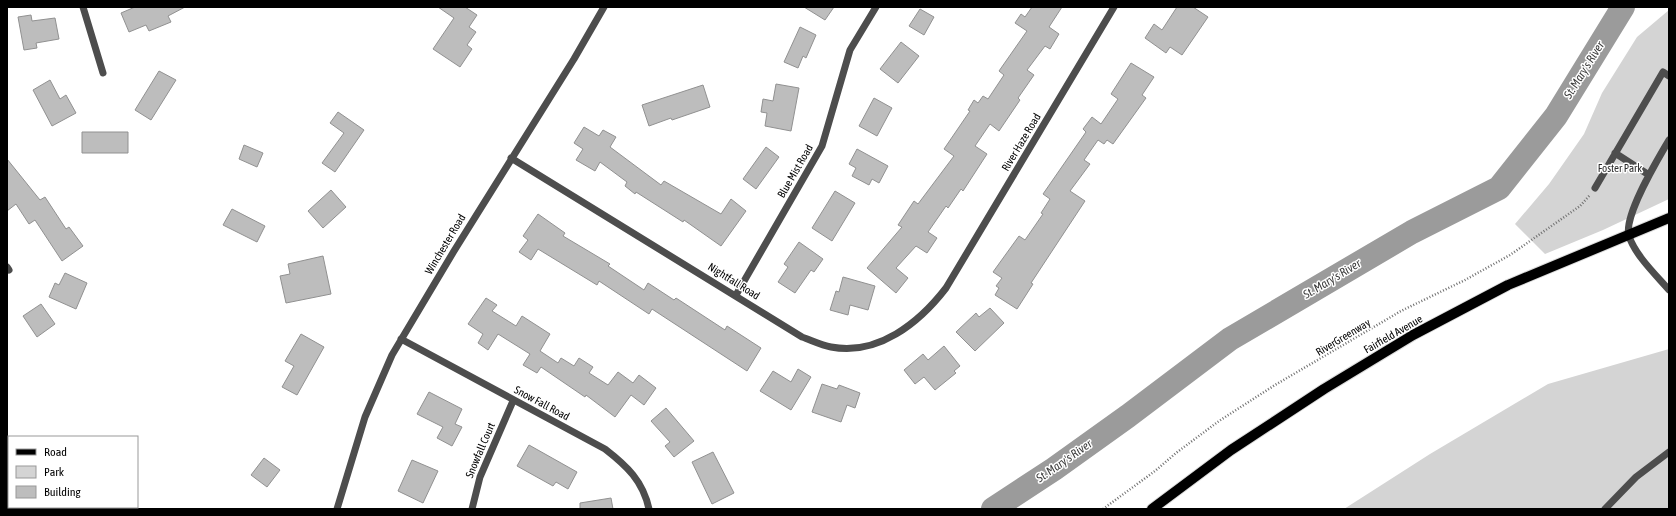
<svg xmlns="http://www.w3.org/2000/svg" width="1676" height="516" font-family="'Asap Condensed',sans-serif">
<rect width="100%" height="100%" fill="#fff"/>
<!-- green -->
<path fill="#d4d4d4" d="M1669 10V199L1603 230 1545 254 1515 224 1549 184 1584 134 1602 93 1637 37Z
M1669 349V509H1344L1430 454 1548 384Z"/>
<g fill="none" stroke-linecap="round" stroke-linejoin="round">
<!-- stream -->
<path stroke="#9b9b9b" stroke-width="4" d="M7 480 9 481
M60 507 64 509"/>
<!-- river -->
<path stroke="#9b9b9b" stroke-width="24" d="M993 509 1054 469 1128 416 1230 339 1412 232 1499 188 1556 116 1623 7"/>
</g>
<!-- building -->
<path fill="#bdbdbd" stroke="#919191" d="M135 7H185L168 16 171 22 149 31 146 25 129 32 121 13Z
M438 7H465L477 15 469 27 476 32 467 45 472 49 460 67 433 49 454 18Z
M804 7H834L825 20Z
M1032 7H1062L1049 27 1059 34 1050 49 1045 46 1027 70 1034 75 1018 98 1020 100 999 131 990 124 975 146 987 154 963 191 961 189 948 208 946 206 928 232 937 238 927 253 916 246 896 268 908 278 896 293 867 268 902 227 898 225 914 201 918 204 954 156 944 149 970 111 968 110 974 100 978 103 983 96 988 99 1004 75 999 71 1027 31 1015 23 1021 14 1025 17Z
M1177 7H1193L1208 17 1182 55 1170 47 1166 53 1145 38 1154 24 1162 30Z
M920 9 934 17 924 35 909 26Z
M31 15 32 21 55 18 59 39 36 43 37 48 24 50 18 17Z
M800 27 816 35 806 58 803 56 798 68 784 62Z
M901 42 919 56 898 83 880 69Z
M1131 63 1154 77 1142 95 1146 98 1113 144 1107 140 1104 144 1098 140 1084 160 1090 164 1070 191 1085 201 1031 283 1033 284 1017 309 995 295 999 288 996 286 1002 278 993 272 1019 236 1025 240 1043 214 1041 213 1050 199 1043 194 1086 132 1083 129 1092 117 1101 124 1118 99 1111 94Z
M159 71 176 80 151 120 135 110Z
M50 80 60 99 66 95 76 113 52 126 33 90Z
M776 84 799 88 791 131 765 126 767 113 761 112 763 99 773 101Z
M703 85 710 107 672 120 671 118 649 126 642 105Z
M874 98 892 108 877 136 859 126Z
M338 112 364 130 335 172 322 163 344 133 330 123Z
M584 127 599 136 603 130 616 137 610 147 661 185 664 181 721 214 731 199 746 211 721 246 684 220 683 222 636 192 635 194 625 186 627 182 600 162 595 171 576 160 583 149 574 143Z
M82 132H128V153H82Z
M244 145 263 153 257 167 239 159Z
M766 147 779 157 756 189 743 179Z
M857 149 888 166 879 183 872 179 869 185 852 176 856 168 849 164Z
M7 159 40 200 45 197 66 229 69 227 83 246 62 261 35 220 29 224 16 204 7 211Z
M331 190 346 207 323 228 308 211Z
M835 191 855 203 832 241 812 228Z
M232 209 265 226 257 242 223 225Z
M538 214 565 233 563 236 610 264 608 266 644 290 648 283 674 300 676 298 725 330 727 326 761 348 747 371 652 309 649 314 599 281 597 285 538 249 531 260 519 252 528 240 523 236Z
M799 242 823 259 814 272 811 270 795 293 778 282 788 267 784 264Z
M323 256 331 294 286 303 280 276 290 274 288 264Z
M65 273 87 283 76 309 49 297 55 283 59 285Z
M843 277 875 286 868 310 850 305 848 315 830 310 836 291 839 292Z
M486 298 497 305 492 311 516 326 522 316 550 334 540 351 558 363 561 358 574 366 579 358 593 367 589 373 608 385 618 372 633 383 639 375 656 388 644 405 631 395 615 417 586 395 585 397 541 367 537 373 523 365 530 354 498 334 488 350 478 343 483 334 468 324Z
M41 304 55 324 37 337 23 316Z
M990 308 1004 323 975 351 956 332 976 313 979 317Z
M301 334 324 347 297 395 282 387 294 366 285 361Z
M944 346 960 366 954 371 956 373 935 390 924 377 915 384 904 370 923 354 928 360Z
M798 369 811 377 791 410 760 391 773 371 791 382Z
M822 384 837 389 839 385 860 393 855 408 847 405 841 422 812 412Z
M429 392 462 409 455 424 462 427 452 446 437 438 443 427 417 414Z
M666 408 694 441 674 457 665 446 670 442 651 421Z
M529 445 577 472 568 489 556 482 553 486 517 466Z
M713 452 734 493 712 504 692 462Z
M264 458 280 470 267 487 251 475Z
M412 460 438 471 423 503 398 491Z
M611 498 613 509H580V503Z"/>
<g fill="none" stroke-linecap="round" stroke-linejoin="round">
<defs>
<path id="major" d="M1152 509 1231 450 1324 389 1413 335 1508 285 1669 218"/>
</defs>
<!-- major casing -->
<use href="#major" stroke="#dbdbdb" stroke-width="12"/>
<!-- path -->
<path stroke="#6f6f6f" stroke-width="2.5" stroke-dasharray="1 2" stroke-linecap="butt" d="M1103 509 1155 471 1176 453 1219 421 1275 385 1401 311 1465 280 1510 255 1580 206 1590 195"/>
<!-- minor -->
<path stroke="#4d4d4d" stroke-width="7" d="M83 7 103 73
M1669 140C1658 159 1623 216 1629 236 1635 255 1656 275 1669 290
M1615 153 1649 175
M511 158 802 337C811 340 821 345 831 347 878 356 919 323 946 288L1114 7
M1595 188 1663 72 1669 76
M7 267 9 270
M736 295 822 146 850 50 876 7
M401 339 605 449C627 466 643 481 649 509
M337 509 365 417 392 355 454 251 574 59 604 7
M472 509 480 477 513 401
M1605 509 1636 477 1669 452"/>
<!-- major -->
<use href="#major" stroke="#000" stroke-width="10"/>
</g>
<g text-anchor="middle" stroke-width="3" stroke-linejoin="round" paint-order="stroke">
<!-- street labels -->
<g font-size="11" fill="#000" stroke="#fff">
<text transform="translate(1021 142) rotate(-59)" y="4">River Haze Road</text>
<text transform="translate(795 171) rotate(-60)" y="4">Blue Mist Road</text>
<text transform="translate(445 244) rotate(-59)" y="4">Winchester Road</text>
<text transform="translate(734 281) rotate(32)" y="4">Nightfall Road</text>
<text transform="translate(1393 334) rotate(-30)" y="4">Fairfield Avenue</text>
<text transform="translate(1343 337) rotate(-31)" y="4">RiverGreenway</text>
<text transform="translate(542 403) rotate(28)" y="4">Snow Fall Road</text>
<text transform="translate(480 450) rotate(-67)" y="4">Snowfall Court</text>
</g>
<!-- park labels -->
<g font-size="11" fill="#2b2b2b" stroke="#fff">
<text x="1620" y="172">Foster Park</text>
</g>
<!-- water labels -->
<g font-size="12" font-style="italic" fill="#3c3c3c" stroke="#fff">
<text transform="translate(1584 70) rotate(-58)" y="4">St. Mary's River</text>
<text transform="translate(1332 279) rotate(-31)" y="4">St. Mary's River</text>
<text transform="translate(1064 461) rotate(-35)" y="4">St. Mary's River</text>
</g>
</g>
<!-- border -->
<rect width="1676" height="516" fill="none" stroke="#000000" stroke-width="16"/>
<!-- legend -->
<rect x="8" y="436" width="130" height="72" fill="#ffffff" stroke="#999999"/>
<rect x="16" y="449" width="20" height="6" fill="#000000" stroke="#999999"/>
<text x="44" y="456" font-size="12" fill="#000000">Road</text>
<rect x="16" y="466" width="20" height="12" fill="#d4d4d4" stroke="#999999"/>
<text x="44" y="476" font-size="12" fill="#000000">Park</text>
<rect x="16" y="486" width="20" height="12" fill="#bdbdbd" stroke="#999999"/>
<text x="44" y="496" font-size="12" fill="#000000">Building</text>
</svg>
